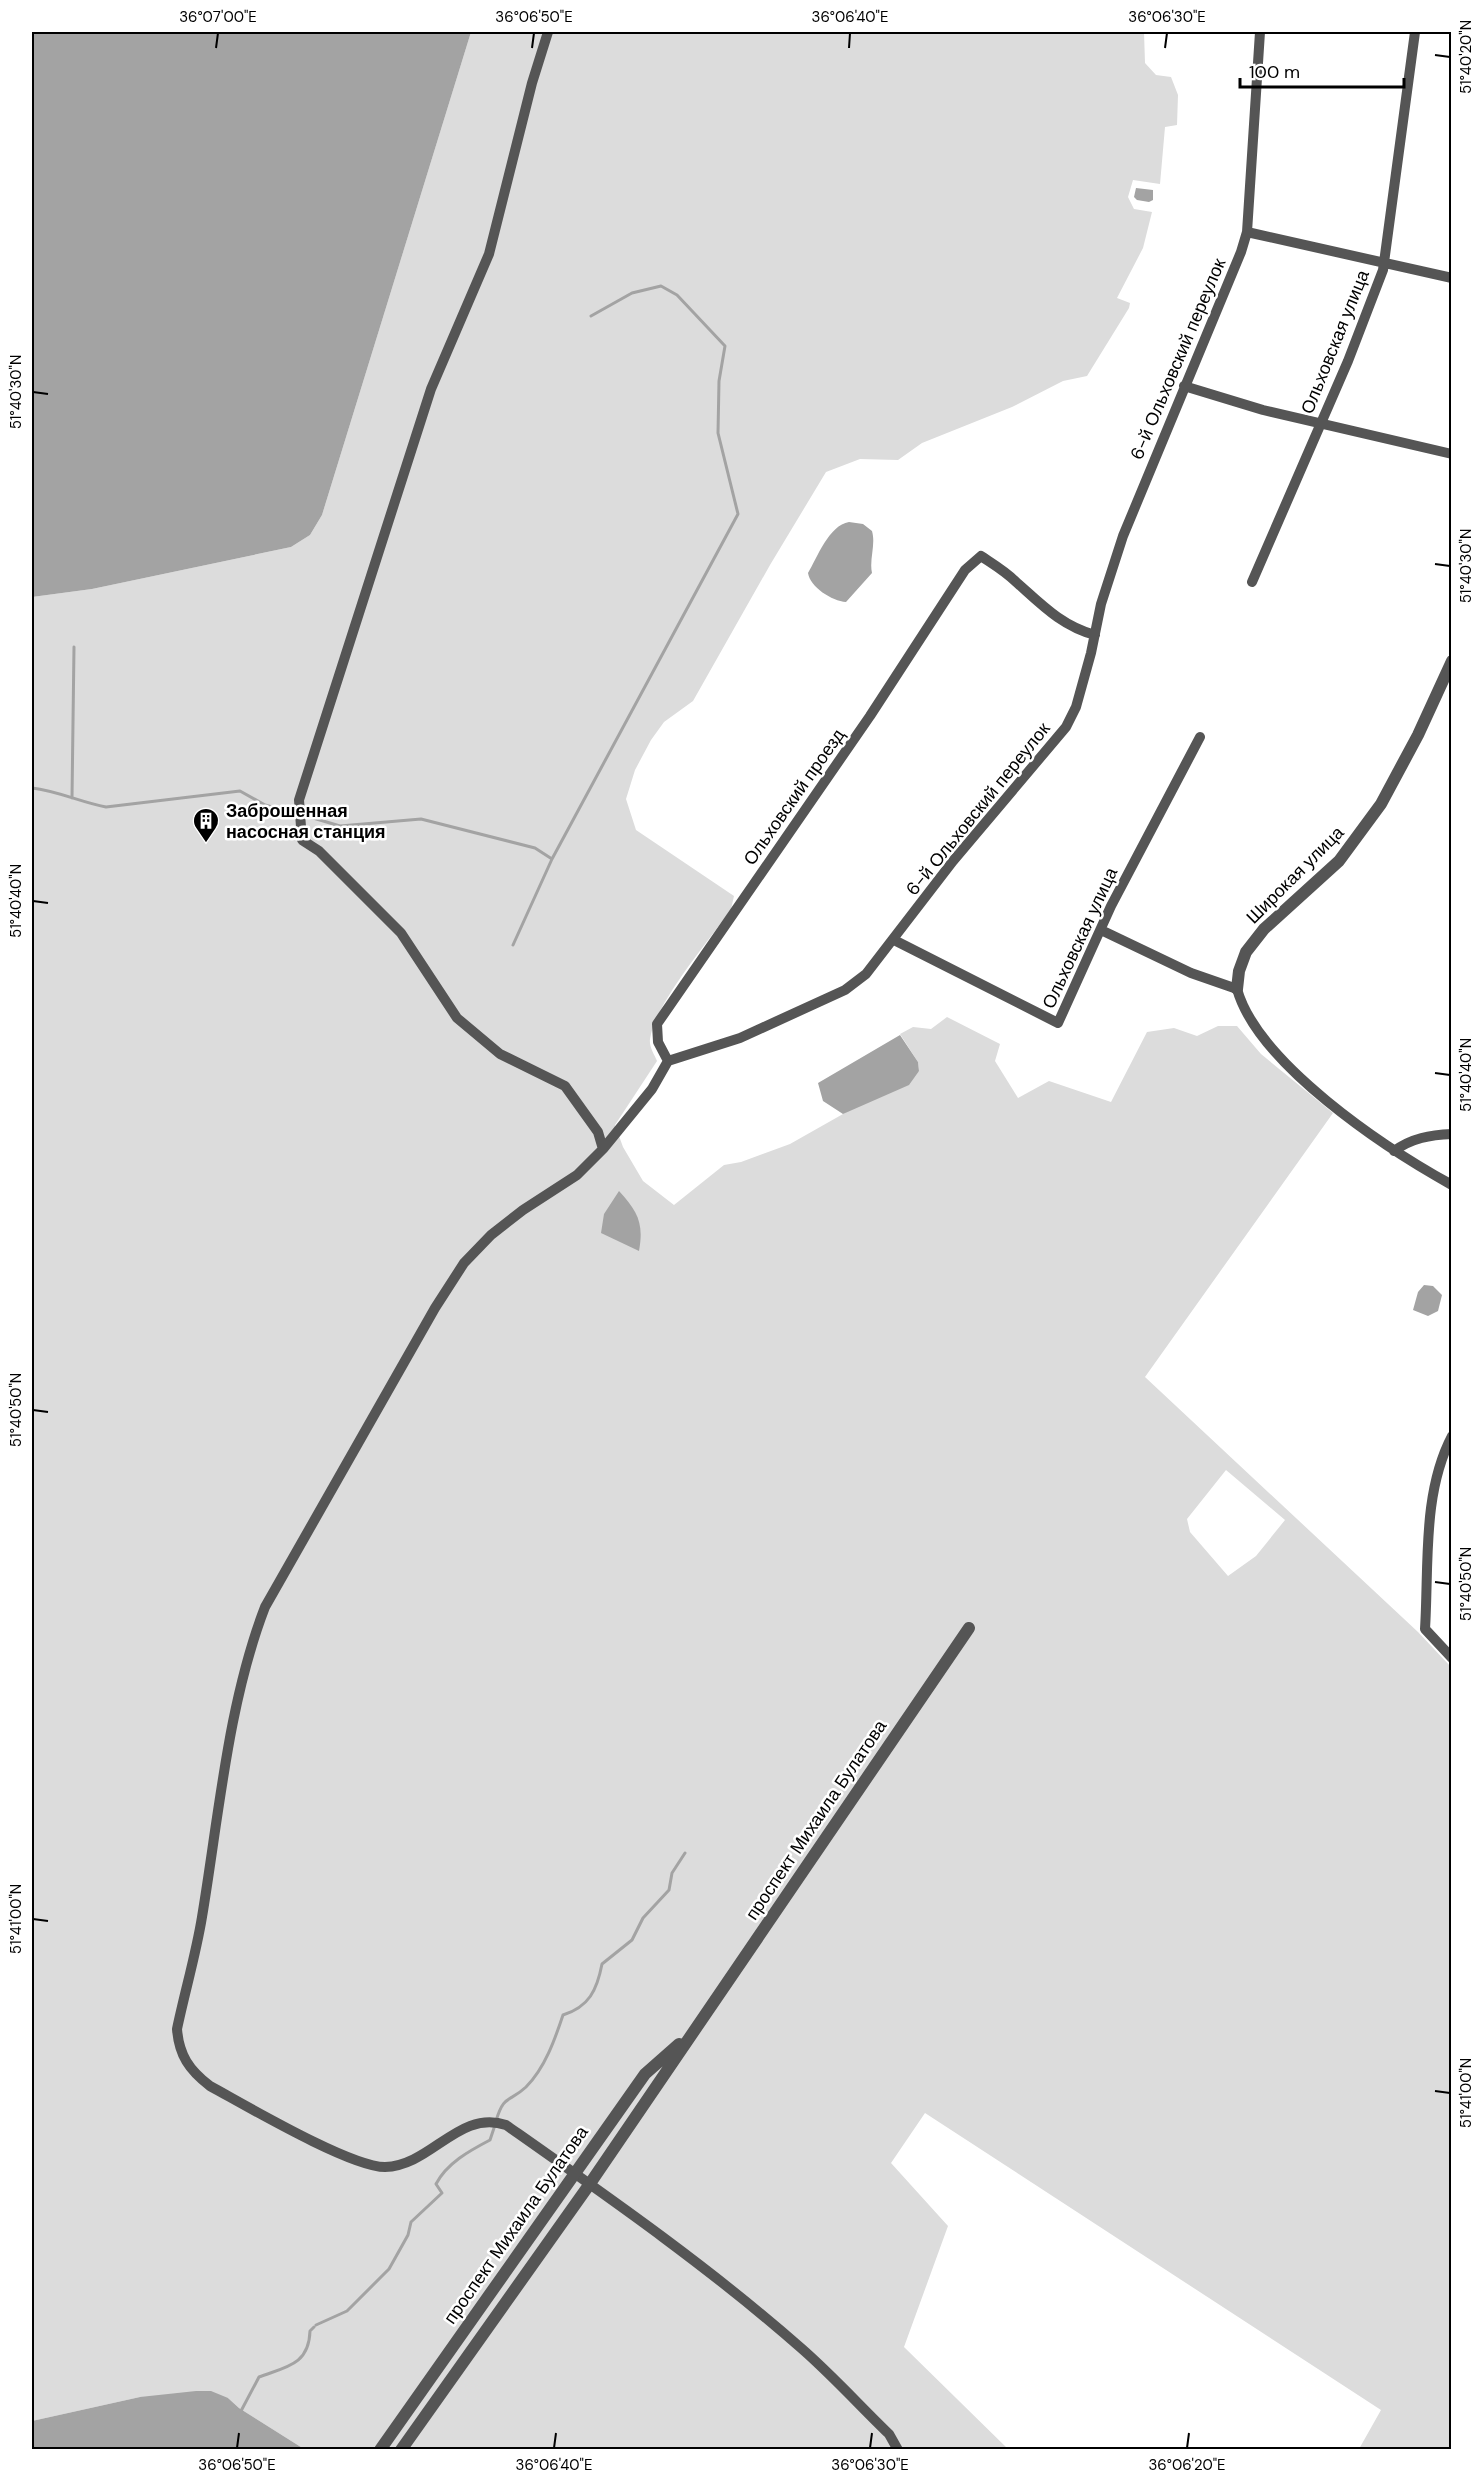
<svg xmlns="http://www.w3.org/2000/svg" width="1483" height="2481" font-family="'DM Sans',sans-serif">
<rect width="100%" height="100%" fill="#fff"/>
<!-- green -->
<path fill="#dcdcdc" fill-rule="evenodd" d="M471 32H1144L1145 63 1156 75 1171 77 1178 95 1177 125 1165 127 1160 184 1133 180 1128 197 1134 209 1152 212 1143 248 1117 298 1130 303 1129 308 1087 376 1063 381 1012 407 922 443 898 460 860 459 826 472 770 565 693 701 664 722 651 740 635 770 626 799 636 830 734 896 731 909C709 941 655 1003 650 1039 649 1047 654 1054 657 1061L615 1125 623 1147 643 1181 674 1205 724 1165 741 1162 790 1144 919 1071 918 1062 900 1034 913 1027 931 1029 947 1017 1000 1044 995 1061 1018 1098 1049 1081 1111 1102 1147 1032 1174 1028 1197 1036 1218 1026H1237L1261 1054 1333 1113 1145 1377 1418 1632 1451 1667V2449H1359L1381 2410 925 2113 891 2163 948 2226 904 2347 1008 2449H304L239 2408 228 2398 140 2397 32 2421V597L92 589 291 547 310 535 322 515ZM1226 1470 1285 1520 1256 1556 1228 1576 1190 1532 1187 1519Z"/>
<!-- water -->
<path fill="#a3a3a3" d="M32 32H471L322 515 310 535 291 547 92 589 32 597Z
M1136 188 1153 190V200L1149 202 1137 200 1134 197Z
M849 522 863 524 872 531C876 545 869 559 872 573L846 602C832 601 810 587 808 573 817 558 829 525 849 522Z
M900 1035 918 1062 919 1071 909 1085 843 1114 823 1101 818 1083Z
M619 1191C638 1212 644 1223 639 1251L601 1233 604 1214Z
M1424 1285 1433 1286 1442 1295 1438 1311 1428 1316 1413 1310 1418 1292Z
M196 2391H211L228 2398 239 2408 304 2449H32V2421L140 2397Z"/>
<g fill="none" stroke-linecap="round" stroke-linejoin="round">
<!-- stream -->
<path stroke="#a3a3a3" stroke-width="3" d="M32 788C58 791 80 802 106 807L240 791 265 805 297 814
M72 798 74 647
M303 815 340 826 421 819 535 848 552 859 513 945
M552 859 738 514 718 433 719 381 725 346 677 295 661 286 632 293 591 316
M496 2121C504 2094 509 2103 526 2087 545 2068 555 2039 563 2015 589 2007 597 1990 602 1964L632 1940 643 1918 669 1890 672 1873 685 1853
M316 2325 347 2311 389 2269 408 2235 411 2222 442 2193 436 2184C447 2163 469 2151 490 2140L495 2125
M241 2411 259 2377C286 2367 309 2365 310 2331L314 2327"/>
<!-- minor -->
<path stroke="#555" stroke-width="10" d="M548 32 532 83 489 254 431 389 299 800 302 840 319 851 401 933 457 1018 500 1054 565 1086 598 1132 603 1149 577 1175 523 1210 491 1235 464 1263 435 1308 265 1607C228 1703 219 1815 202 1917 196 1954 185 1991 177 2029 179 2055 189 2070 210 2086 245 2105 350 2167 385 2167 431 2166 459 2109 506 2125 607 2196 709 2267 801 2348 832 2375 860 2406 889 2434L898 2450
M1247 232 1452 278
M1184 386 1263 410 1452 454
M1252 582 1348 361 1383 270 1415 32
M1101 930 1191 973 1237 989C1258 1064 1385 1148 1452 1185
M894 940 1058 1023 1111 906 1200 737
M668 1061 658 1042 657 1024 870 716 965 570 981 556C993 564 1005 571 1015 581 1040 603 1061 626 1095 635
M603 1149 652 1089 668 1061 740 1038 845 990 866 974 953 861 1066 727 1076 707 1091 653 1101 604 1123 536 1241 252 1247 232 1260 32
M1394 1151C1412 1138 1430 1135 1452 1134
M1452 1436C1422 1493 1429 1566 1425 1629L1452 1658"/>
<!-- tertiary -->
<path stroke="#555" stroke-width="12" d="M1237 989 1239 971 1246 952 1264 929 1339 861 1381 804 1418 735 1452 661
M380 2450 645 2074 679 2044
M401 2450 589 2185 969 1628"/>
</g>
<!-- ticks -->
<path fill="none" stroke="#000" stroke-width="2" d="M216 48 218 33M532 48 534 33M849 48 850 33M1165 48 1167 33M1435 55 1450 57M33 392 48 394M1435 564 1450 566M33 901 48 903M1435 1073 1450 1075M33 1410 48 1412M1435 1582 1450 1584M33 1919 48 1921M1435 2091 1450 2093M237 2448 239 2433M554 2448 556 2433M870 2448 872 2433M1187 2448 1189 2433"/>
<!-- icons -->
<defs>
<symbol id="building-pin" viewBox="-11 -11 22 30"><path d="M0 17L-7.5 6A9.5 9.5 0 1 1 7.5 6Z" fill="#000" stroke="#fff"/><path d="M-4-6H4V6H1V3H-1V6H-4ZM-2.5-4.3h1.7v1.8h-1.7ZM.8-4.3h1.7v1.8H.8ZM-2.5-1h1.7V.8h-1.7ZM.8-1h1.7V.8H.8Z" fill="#fff"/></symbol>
</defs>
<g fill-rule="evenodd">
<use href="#building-pin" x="191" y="806" width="30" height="40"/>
</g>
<g text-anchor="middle" stroke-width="5" stroke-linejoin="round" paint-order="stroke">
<!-- street labels -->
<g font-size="18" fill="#000" stroke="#fff">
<text transform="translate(1335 342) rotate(-68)" y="6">Ольховская улица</text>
<text transform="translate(1178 359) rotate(-67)" y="6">6-й Ольховский переулок</text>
<text transform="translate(794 797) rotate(-55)" y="6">Ольховский проезд</text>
<text transform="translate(978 809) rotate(-51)" y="6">6-й Ольховский переулок</text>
<text transform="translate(1295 875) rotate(-45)" y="6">Широкая улица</text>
<text transform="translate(1080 938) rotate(-65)" y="6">Ольховская улица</text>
<text transform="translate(816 1820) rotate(-56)" y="6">проспект Михаила Булатова</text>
<text transform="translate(516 2225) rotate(-55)" y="6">проспект Михаила Булатова</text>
</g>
<!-- poi labels -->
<g font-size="18" font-weight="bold" fill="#000" stroke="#fff" text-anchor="start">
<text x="226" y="817">Заброшенная<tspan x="226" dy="21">насосная станция</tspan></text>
</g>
</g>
<!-- border -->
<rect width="1483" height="2481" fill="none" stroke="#ffffff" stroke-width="66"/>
<!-- scale -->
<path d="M1240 78v9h164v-9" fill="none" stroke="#000000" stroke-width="3"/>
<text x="1249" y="78" font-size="18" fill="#000000" stroke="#ffffff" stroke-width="4.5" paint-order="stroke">100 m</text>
<rect x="33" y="33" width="1417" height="2415" fill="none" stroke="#000" stroke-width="2"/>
<g font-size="15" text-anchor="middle" fill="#000">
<text x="218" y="22">36°07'00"E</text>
<text x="534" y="22">36°06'50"E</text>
<text x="850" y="22">36°06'40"E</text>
<text x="1167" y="22">36°06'30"E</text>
<text transform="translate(1466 57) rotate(-90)" y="5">51°40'20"N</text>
<text transform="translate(16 392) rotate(-90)" y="5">51°40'30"N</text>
<text transform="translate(1466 566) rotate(-90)" y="5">51°40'30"N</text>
<text transform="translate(16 901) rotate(-90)" y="5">51°40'40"N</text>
<text transform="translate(1466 1075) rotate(-90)" y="5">51°40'40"N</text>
<text transform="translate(16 1410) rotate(-90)" y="5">51°40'50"N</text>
<text transform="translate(1466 1584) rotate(-90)" y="5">51°40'50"N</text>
<text transform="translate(16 1919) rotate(-90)" y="5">51°41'00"N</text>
<text transform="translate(1466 2093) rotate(-90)" y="5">51°41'00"N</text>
<text x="237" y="2470">36°06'50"E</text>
<text x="554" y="2470">36°06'40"E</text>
<text x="870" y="2470">36°06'30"E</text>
<text x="1187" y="2470">36°06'20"E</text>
</g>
</svg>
